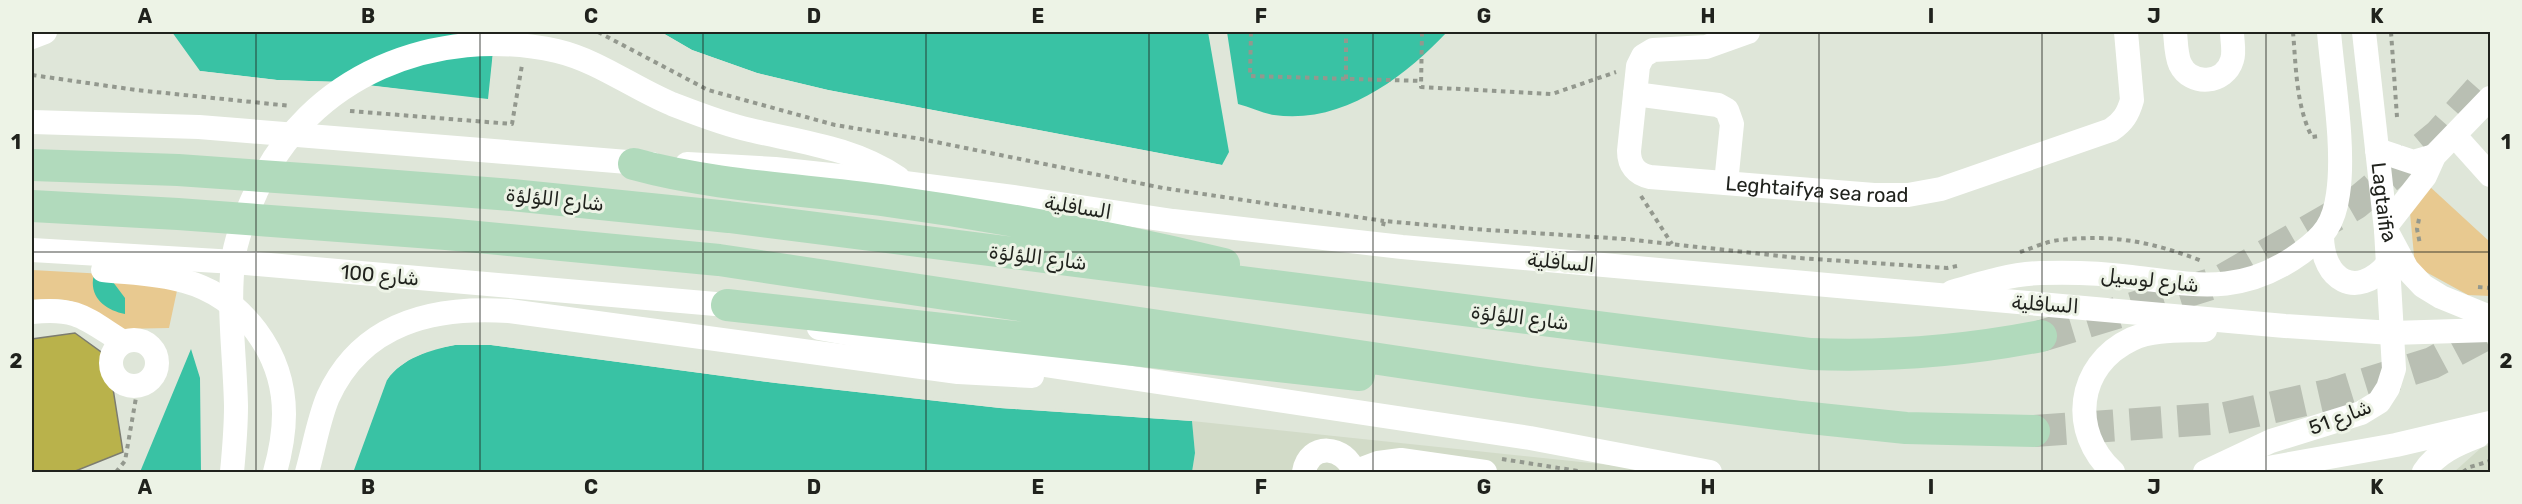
<svg xmlns="http://www.w3.org/2000/svg" width="2522" height="504" font-family="Rubik,Vazirmatn,sans-serif">
<rect width="100%" height="100%" fill="#dfe6d9"/>
<!-- built -->
<path fill="#d2dbc8" d="M1192 421 1676 472H1192L1195 453Z
M2490 445V472H2454L2482 447Z"/>
<!-- green -->
<path fill="#e8c990" d="M2428 185 2490 242V296L2468 295 2415 266 2410 213Z
M32 270 160 277 178 286 169 328 119 329C87 304 73 296 32 300Z"/>
<!-- water -->
<path fill="#39c2a4" d="M172 32H495L489 100 341 82 277 80 200 71Z
M661 32H1208L1229 152 1222 165 828 90 757 73 692 50Z
M1227 32H1447C1404 78 1341 125 1274 115 1262 113 1250 107 1238 104Z
M94 274 110 278 125 298V314C105 310 88 297 94 274Z
M455 345H491L776 383 1000 408 1192 421 1195 453 1192 472H357L354 470 387 380C402 358 430 350 455 345Z
M191 349 200 378 201 472H140Z"/>
<!-- pier -->
<path fill="#dfe6d9" d="M495 32H498L492 100 489 102 341 85 276 83 201 74 200 71 277 80 341 82 488 99Z
M658 32H661L692 50 757 73 828 90 1222 165V168L827 93 756 75 691 53Z
M455 342 492 343 776 380 1000 405 1192 418V421L1000 408 776 383 491 345H455L433 349 410 359 392 372 387 380 385 377 390 370 409 356 432 347Z"/>
<!-- building -->
<path fill="#b9b24b" stroke="#7c7c70" stroke-width="1.5" d="M75 333 108 357 123 452 73 472H32V339Z"/>
<g fill="none" stroke-linecap="round" stroke-linejoin="round">
<!-- major-tunnel -->
<path stroke="#b9bfb3" stroke-width="32" stroke-dasharray="32 16" stroke-linecap="butt" d="M2041 336 2221 281 2355 204 2440 134 2490 78
M2034 431 2225 418 2332 394 2432 363 2490 332"/>
<!-- path -->
<path stroke="#93988e" stroke-width="4" stroke-dasharray="4.5 4.5" stroke-linecap="butt" d="M598 32 708 90 835 125 921 139 1163 188 1384 221
M1251 32 1250 76 1422 81
M1422 32 1421 87 1552 94 1616 72
M2293 32C2296 66 2296 106 2312 137L2319 136
M2391 32 2397 117
M32 75 136 90 291 106
M1346 79V32
M350 111 512 124 522 65
M1641 196 1672 244
M2419 219 2417 229 2420 244
M1383 226 1384 221 1473 229 1625 239 1799 258 1947 268 1957 266
M2020 252C2033 248 2047 241 2060 240 2114 234 2152 242 2202 261
M2478 287 2490 288
M1502 459 1578 471
M116 472 125 461 138 386
M2463 472 2470 467 2490 461"/>
<!-- minor -->
<g stroke="#fff" stroke-width="24">
<path id="s1" d="M1748 32 1706 47 1653 50 1643 56 1638 66 1629 151C1629 165 1636 174 1650 177L1874 195H1908L1941 189 2111 130C2123 122 2128 114 2132 100L2126 32"/>
<path d="M2175 32C2176 42 2176 55 2180 64 2191 87 2225 84 2232 60 2235 51 2232 41 2232 32"/>
<path id="s2" d="M2364 32 2386 230 2407 269 2423 286 2441 297 2490 317"/>
<path d="M32 37 45 32"/>
<path d="M1635 94 1718 105 1727 110 1732 124 1726 183"/>
<path d="M32 122 199 127 652 164"/>
<path d="M2455 136 2490 175"/>
<path d="M2377 150 2413 162 2434 156"/>
<path d="M687 164 775 169 905 183 1013 197 1173 221 1402 247 2285 326 2392 333 2490 330"/>
<path d="M2386 226 2425 176 2434 156 2490 98"/>
<path d="M2322 237C2323 280 2356 300 2387 265"/>
<path d="M32 250 235 262 727 305 744 309"/>
<path d="M103 270C130 273 158 273 184 281 243 297 284 354 284 414 284 434 280 454 275 472"/>
<path d="M1952 292C1982 283 2010 274 2041 273 2071 272 2101 273 2131 277 2197 285 2242 296 2301 253 2324 236 2334 224 2338 194 2345 148 2333 80 2329 32"/>
<path d="M32 312C78 307 86 319 123 342"/>
<path d="M819 328 918 346 1530 438 1710 472"/>
<circle cx="134" cy="363" r="23"/>
<path d="M232 472C234 451 236 428 236 406 235 355 227 305 234 254 238 233 247 211 256 192 308 75 436 24 557 51 599 61 633 88 672 104 698 114 723 124 750 130 801 142 854 148 898 178"/>
<path d="M307 472C314 448 318 421 328 397 362 322 434 306 509 311L958 372 1032 376"/>
<path d="M1304 472C1309 442 1345 445 1354 472L1378 463 1401 460 1485 472"/>
<path d="M2113 472C2069 432 2076 365 2132 339 2153 329 2182 331 2205 330"/>
<path d="M2205 472 2271 441 2361 413 2379 402 2388 388 2394 369 2386 230"/>
<path d="M2246 472 2396 445 2490 423"/>
<path d="M2424 472C2436 453 2457 444 2478 436"/>
</g>
<!-- major -->
<path stroke="#b1dabc" stroke-width="32" d="M634 164C714 186 799 189 881 200 997 216 1111 237 1224 264
M32 165 178 170 332 181 512 195 729 217 1811 354C1889 357 1964 351 2041 336
M32 206 178 214 446 234 719 260 1532 382 1801 417 1906 428 2034 431
M727 305 1359 375"/>
</g>
<!-- grid -->
<path fill="none" stroke="#20221d" stroke-width="1.5" stroke-opacity="0.55" d="M256 32V472M480 32V472M703 32V472M926 32V472M1149 32V472M1373 32V472M1596 32V472M1819 32V472M2042 32V472M2266 32V472M32 252H2490"/>
<g text-anchor="middle" stroke-width="6" stroke-linejoin="round" paint-order="stroke">
<!-- street labels -->
<g font-size="20" fill="#20221d" stroke="#edf3e6">
<text dy="7" stroke="none"><textPath href="#s1" startOffset="410">Leghtaifya sea road</textPath></text>
<text transform="translate(555 199) rotate(6)" y="7">شارع اللؤلؤة</text>
<text dy="7" stroke="none"><textPath href="#s2" startOffset="171">Lagtaifia</textPath></text>
<text transform="translate(1078 207) rotate(9)" y="7">السافلية</text>
<text transform="translate(1038 257) rotate(7)" y="7">شارع اللؤلؤة</text>
<text transform="translate(1561 262) rotate(5)" y="7">السافلية</text>
<text transform="translate(380 275) rotate(5)" y="7">شارع 100</text>
<text transform="translate(2150 280) rotate(6)" y="7">شارع لوسيل</text>
<text transform="translate(2045 304) rotate(4)" y="7">السافلية</text>
<text transform="translate(1520 317) rotate(7)" y="7">شارع اللؤلؤة</text>
<text transform="translate(2340 417) rotate(-21)" y="7">شارع 51</text>
</g>
</g>
<!-- border -->
<rect width="2522" height="504" fill="none" stroke="#edf3e6" stroke-width="66"/>
<rect x="33" y="33" width="2456" height="438" fill="none" stroke="#20221d" stroke-width="2"/>
<g font-size="20" text-anchor="middle" font-weight="bold" fill="#20221d">
<text x="145" y="23">A</text>
<text x="368" y="23">B</text>
<text x="591" y="23">C</text>
<text x="814" y="23">D</text>
<text x="1038" y="23">E</text>
<text x="1261" y="23">F</text>
<text x="1484" y="23">G</text>
<text x="1708" y="23">H</text>
<text x="1931" y="23">I</text>
<text x="2154" y="23">J</text>
<text x="2377" y="23">K</text>
<text x="16" y="149">1</text>
<text x="2506" y="149">1</text>
<text x="16" y="368">2</text>
<text x="2506" y="368">2</text>
<text x="145" y="494">A</text>
<text x="368" y="494">B</text>
<text x="591" y="494">C</text>
<text x="814" y="494">D</text>
<text x="1038" y="494">E</text>
<text x="1261" y="494">F</text>
<text x="1484" y="494">G</text>
<text x="1708" y="494">H</text>
<text x="1931" y="494">I</text>
<text x="2154" y="494">J</text>
<text x="2377" y="494">K</text>
</g>
</svg>
